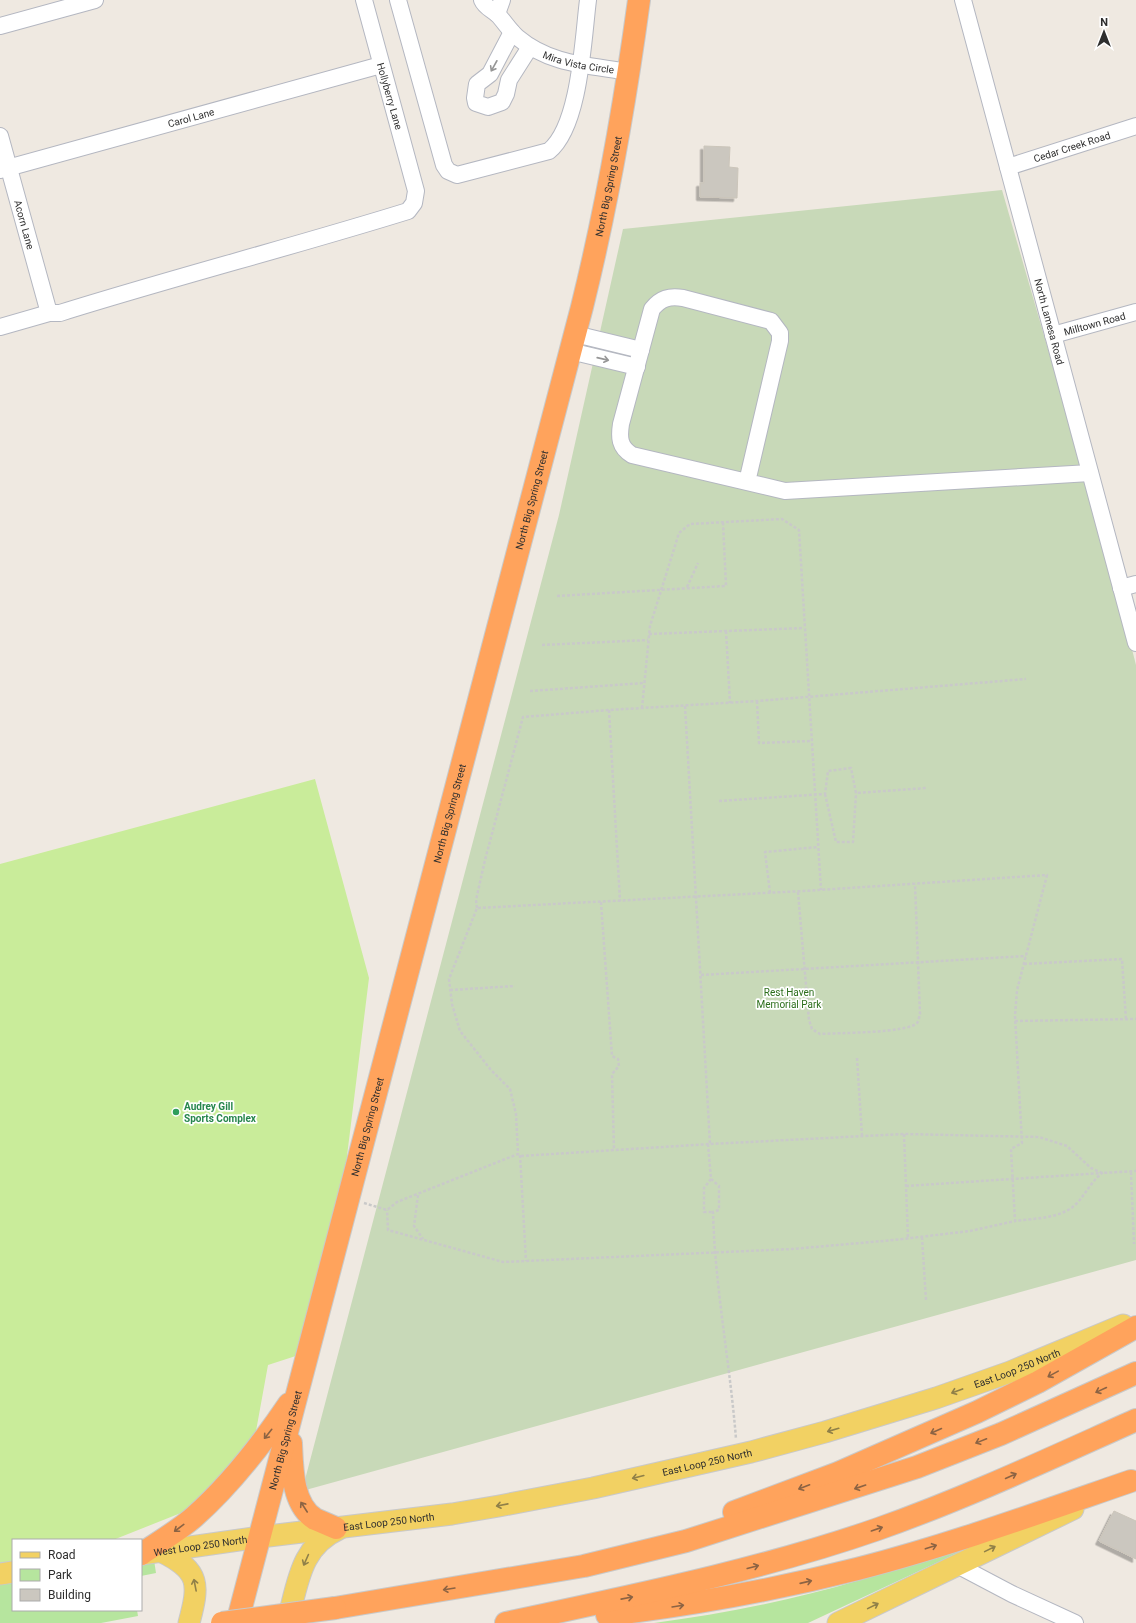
<svg xmlns="http://www.w3.org/2000/svg" width="1136" height="1623" font-family="Roboto,sans-serif">
<defs>
<filter id="shadow"><feDropShadow dx="-3.5" dy="3.5" stdDeviation="0" flood-color="#0004"/></filter>
</defs>
<rect width="100%" height="100%" fill="#efe9e1"/>
<!-- green -->
<path fill="#b6e59e" d="M963 1544 966 1549 808 1623H654C723 1614 793 1600 860 1580 895 1569 929 1556 963 1544Z
M154 1560 156 1573 141 1576V1562Z
M13 1582V1610H137L138 1616 101 1623H0V1584Z"/>
<!-- cemetery -->
<path fill="#c8d9b8" d="M1002 190 1112 571 1136 665V1260L302 1491 559 515 623 229Z"/>
<!-- pitch -->
<path fill="#c9ec9a" d="M315 779 369 978 336 1245 308 1352 268 1365 256 1431 206 1503 113 1540H13V1565L0 1567V864Z"/>
<!-- building -->
<path fill="#cbc7bf" stroke="#cbc5ba" filter="url(#shadow)" d="M704 146 730 147 729 167 738 168 737 198 700 197V183H704Z
M1114 1511 1136 1521V1559L1099 1541Z"/>
<g fill="none" stroke-linecap="round" stroke-linejoin="round">
<defs>
<g id="minor">
<path d="M398 0 444 165 448 171 457 175 549 151C580 126 583 39 588 0"/>
<path id="s1" d="M482 0C485 7 491 9 497 14 504 21 509 30 517 37 550 65 588 65 629 72"/>
<path id="s2" d="M963 0 1136 643"/>
<path d="M497 14 502 0"/>
<path d="M0 26 95 0"/>
<path d="M512 32 490 74 477 84 475 98 476 103 488 107 502 102 506 94 509 80 530 47"/>
<path id="s3" d="M0 136 49 313"/>
<path id="s4" d="M1008 167 1136 126"/>
<path id="s5" d="M0 170 381 65"/>
<path d="M0 327 49 313H60C175 277 292 247 408 211L414 203 416 191 364 0"/>
<path d="M575 334 641 350"/>
<path id="s6" d="M1053 335 1136 312"/>
<path d="M570 351 637 367"/>
<path d="M747 482 780 341V333L771 321 683 298C669 296 661 298 652 309L621 424C619 437 619 447 632 455L785 491 1090 473"/>
<path d="M1121 588 1136 584"/>
<path d="M957 1565 1012 1594 1075 1623"/>
</g>
<g id="major">
<path d="M162 1552C201 1571 199 1585 189 1623"/>
<path id="s7" d="M141 1554 260 1537 452 1514 499 1506 593 1488 751 1452 825 1432 936 1398 1010 1372 1123 1325"/>
<path d="M0 1574 13 1572"/>
<path d="M287 1623C298 1585 299 1547 339 1529"/>
<path d="M838 1623 1073 1509"/>
</g>
<g id="highway">
<path d="M291 1443C292 1467 292 1505 315 1519 322 1522 329 1525 336 1528"/>
<path d="M734 1512 838 1473 977 1412 1038 1382 1136 1327"/>
<path d="M141 1554C159 1542 178 1531 194 1517 230 1485 262 1444 289 1404"/>
<path d="M335 1608 584 1566 686 1541 917 1467 1001 1434 1136 1373"/>
<path d="M607 1615C691 1605 774 1590 857 1569 950 1545 1041 1512 1131 1481"/>
<path id="s8" d="M237 1623 582 307C607 206 625 103 639 0"/>
<path d="M506 1623C631 1596 757 1571 878 1529 966 1498 1051 1458 1136 1420"/>
</g>
</defs>
<!-- minor casing -->
<use href="#minor" stroke="#b4b7c1" stroke-width="18"/>
<!-- major casing -->
<use href="#major" stroke="#c9c9c9" stroke-width="23"/>
<!-- highway casing -->
<use href="#highway" stroke="#c9c9c9" stroke-width="24"/>
<!-- path -->
<path stroke="#c9c9c9" stroke-width="2.5" stroke-dasharray="3 2" stroke-linecap="butt" d="M687 587 698 563
M557 596 726 586 723 522
M726 631 730 703
M649 634 804 628
M542 645 648 640
M530 691 644 683
M757 701 759 743 811 741
M685 706 710 1144
M642 708 650 626 679 533 690 524 782 519 799 530 821 890
M609 710 620 901
M825 794 836 842H853L856 793
M719 801 825 794 828 771 851 768 856 793 927 788
M798 892 809 1020 812 1029 820 1034C836 1033 908 1033 917 1023 919 1021 919 1016 920 1014L915 884
M770 893 765 852 818 847
M601 902 612 1056 618 1059 619 1066 612 1074 614 1150
M477 908 476 900 485 860 523 717 609 710 757 701 1026 679
M1024 964 1122 959 1126 1020
M701 975 1026 956
M450 990 515 986
M1015 1021 1136 1019
M857 1058 862 1136
M904 1134 908 1239
M708 1144 711 1179 719 1186V1210L713 1212C715 1288 730 1363 736 1439
M520 1155 526 1261
M521 1156 710 1144 904 1134 1039 1137 1067 1146 1091 1168 1102 1173 1136 1171
M1131 1172 1134 1244
M711 1179 704 1188V1212H712
M906 1186 1102 1173C1090 1183 1086 1194 1076 1204 1061 1219 1035 1218 1015 1221
M418 1195 414 1226 423 1239
M364 1203 387 1210 397 1202 518 1154 516 1114 510 1089 491 1070 460 1031 452 1004 449 979 477 908 803 891 1047 875 1017 990 1015 1016 1022 1143 1011 1149 1015 1221 970 1231 894 1240 792 1249 503 1262 388 1230 387 1210
M922 1237 926 1300"/>
<!-- minor -->
<use href="#minor" stroke="#fff" stroke-width="16"/>
<!-- major -->
<use href="#major" stroke="#f2d163" stroke-width="21"/>
<!-- highway -->
<use href="#highway" stroke="#ffa35c" stroke-width="22"/>
<defs>
<path id="highway-bridge" d="M222 1623 335 1608"/>
</defs>
<!-- highway-bridge casing -->
<use href="#highway-bridge" stroke="#c9c9c9" stroke-width="24" stroke-linecap="butt"/>
<!-- highway-bridge -->
<use href="#highway-bridge" stroke="#ffa35c" stroke-width="22"/>
</g>
<!-- one-way arrows -->
<defs><path id="oneway-shaft" d="M-6 0H5M1.5-3L5.5 0L1.5 3" fill="none" stroke-width="1.6" stroke-linecap="round" stroke-linejoin="round"/></defs>
<g stroke="#969696">
<use href="#oneway-shaft" transform="translate(494 66) rotate(119)"/>
<use href="#oneway-shaft" transform="translate(603 359) rotate(13)"/>
</g>
<g stroke="#8c6343">
<use href="#oneway-shaft" transform="translate(1053 1374) rotate(151)"/>
<use href="#oneway-shaft" transform="translate(1101 1390) rotate(155)"/>
<use href="#oneway-shaft" transform="translate(936 1431) rotate(156)"/>
<use href="#oneway-shaft" transform="translate(268 1434) rotate(129)"/>
<use href="#oneway-shaft" transform="translate(981 1441) rotate(158)"/>
<use href="#oneway-shaft" transform="translate(1011 1476) rotate(-24)"/>
<use href="#oneway-shaft" transform="translate(804 1487) rotate(159)"/>
<use href="#oneway-shaft" transform="translate(860 1487) rotate(161)"/>
<use href="#oneway-shaft" transform="translate(304 1507) rotate(-123)"/>
<use href="#oneway-shaft" transform="translate(179 1528) rotate(143)"/>
<use href="#oneway-shaft" transform="translate(877 1529) rotate(-19)"/>
<use href="#oneway-shaft" transform="translate(931 1547) rotate(-18)"/>
<use href="#oneway-shaft" transform="translate(753 1567) rotate(-15)"/>
<use href="#oneway-shaft" transform="translate(806 1582) rotate(-13)"/>
<use href="#oneway-shaft" transform="translate(449 1589) rotate(171)"/>
<use href="#oneway-shaft" transform="translate(627 1598) rotate(-11)"/>
<use href="#oneway-shaft" transform="translate(678 1606) rotate(-9)"/>
</g>
<g stroke="#908048">
<use href="#oneway-shaft" transform="translate(957 1391) rotate(160)"/>
<use href="#oneway-shaft" transform="translate(833 1430) rotate(164)"/>
<use href="#oneway-shaft" transform="translate(638 1477) rotate(166)"/>
<use href="#oneway-shaft" transform="translate(502 1505) rotate(169)"/>
<use href="#oneway-shaft" transform="translate(990 1549) rotate(-26)"/>
<use href="#oneway-shaft" transform="translate(306 1560) rotate(114)"/>
<use href="#oneway-shaft" transform="translate(195 1585) rotate(-101)"/>
<use href="#oneway-shaft" transform="translate(873 1606) rotate(-26)"/>
</g>
<!-- markers -->
<circle fill="#2e9e5b" stroke="#fff" stroke-width="1.5" cx="176" cy="1112" r="4"/>
<g text-anchor="middle" stroke-width="3.5" stroke-linejoin="round" paint-order="stroke">
<!-- street labels -->
<g font-size="10" fill="#2e2e2e" stroke="#fff">
<text dy="4" stroke="none"><textPath href="#s1" startOffset="119">Mira Vista Circle</textPath></text>
<text transform="translate(390 96) rotate(74)" y="4">Hollyberry Lane</text>
<text dy="4" stroke="none"><textPath href="#s5" startOffset="198">Carol Lane</textPath></text>
<text dy="4" stroke="none"><textPath href="#s4" startOffset="67">Cedar Creek Road</textPath></text>
<text dy="4" stroke="none"><textPath href="#s8" startOffset="1484">North Big Spring Street</textPath></text>
<text dy="4" stroke="none"><textPath href="#s3" startOffset="92">Acorn Lane</textPath></text>
<text dy="4" stroke="none"><textPath href="#s2" startOffset="333">North Lamesa Road</textPath></text>
<text dy="4" stroke="none"><textPath href="#s6" startOffset="43">Milltown Road</textPath></text>
<text dy="4" stroke="none"><textPath href="#s8" startOffset="1161">North Big Spring Street</textPath></text>
<text dy="4" stroke="none"><textPath href="#s8" startOffset="837">North Big Spring Street</textPath></text>
<text dy="4" stroke="none"><textPath href="#s8" startOffset="513">North Big Spring Street</textPath></text>
<text dy="4" stroke="none"><textPath href="#s7" startOffset="898">East Loop 250 North</textPath></text>
<text dy="4" stroke="none"><textPath href="#s8" startOffset="189">North Big Spring Street</textPath></text>
<text dy="4" stroke="none"><textPath href="#s7" startOffset="574">East Loop 250 North</textPath></text>
<text dy="4" stroke="none"><textPath href="#s7" startOffset="250">East Loop 250 North</textPath></text>
<text dy="4" stroke="none"><textPath href="#s7" startOffset="60">West Loop 250 North</textPath></text>
</g>
<!-- park labels -->
<g font-size="10" fill="#2c6e1b" stroke="#fff">
<text x="789" y="996">Rest Haven<tspan x="789" dy="12">Memorial Park</tspan></text>
</g>
<!-- leisure labels -->
<g font-size="10" font-weight="bold" fill="#27864d" stroke="#fff" text-anchor="start">
<text x="184" y="1110">Audrey Gill<tspan x="184" dy="12">Sports Complex</tspan></text>
</g>
</g>
<!-- legend -->
<rect x="12" y="1539" width="130" height="72" fill="#ffffff" stroke="#ababab"/>
<rect x="20" y="1552" width="20" height="6" fill="#f2d163" stroke="#ababab"/>
<text x="48" y="1559" font-size="12" fill="#2e2e2e">Road</text>
<rect x="20" y="1569" width="20" height="12" fill="#b6e59e" stroke="#ababab"/>
<text x="48" y="1579" font-size="12" fill="#2e2e2e">Park</text>
<rect x="20" y="1589" width="20" height="12" fill="#cbc7bf" stroke="#ababab"/>
<text x="48" y="1599" font-size="12" fill="#2e2e2e">Building</text>
<!-- north arrow -->
<g transform="translate(1104 32)" stroke="#ffffff" stroke-width="3" paint-order="stroke">
<path d="M0-3L7 15L0 10L-7 15Z" fill="#2e2e2e"/>
<text y="-6" font-size="11" font-weight="bold" text-anchor="middle" fill="#2e2e2e">N</text>
</g>
</svg>
